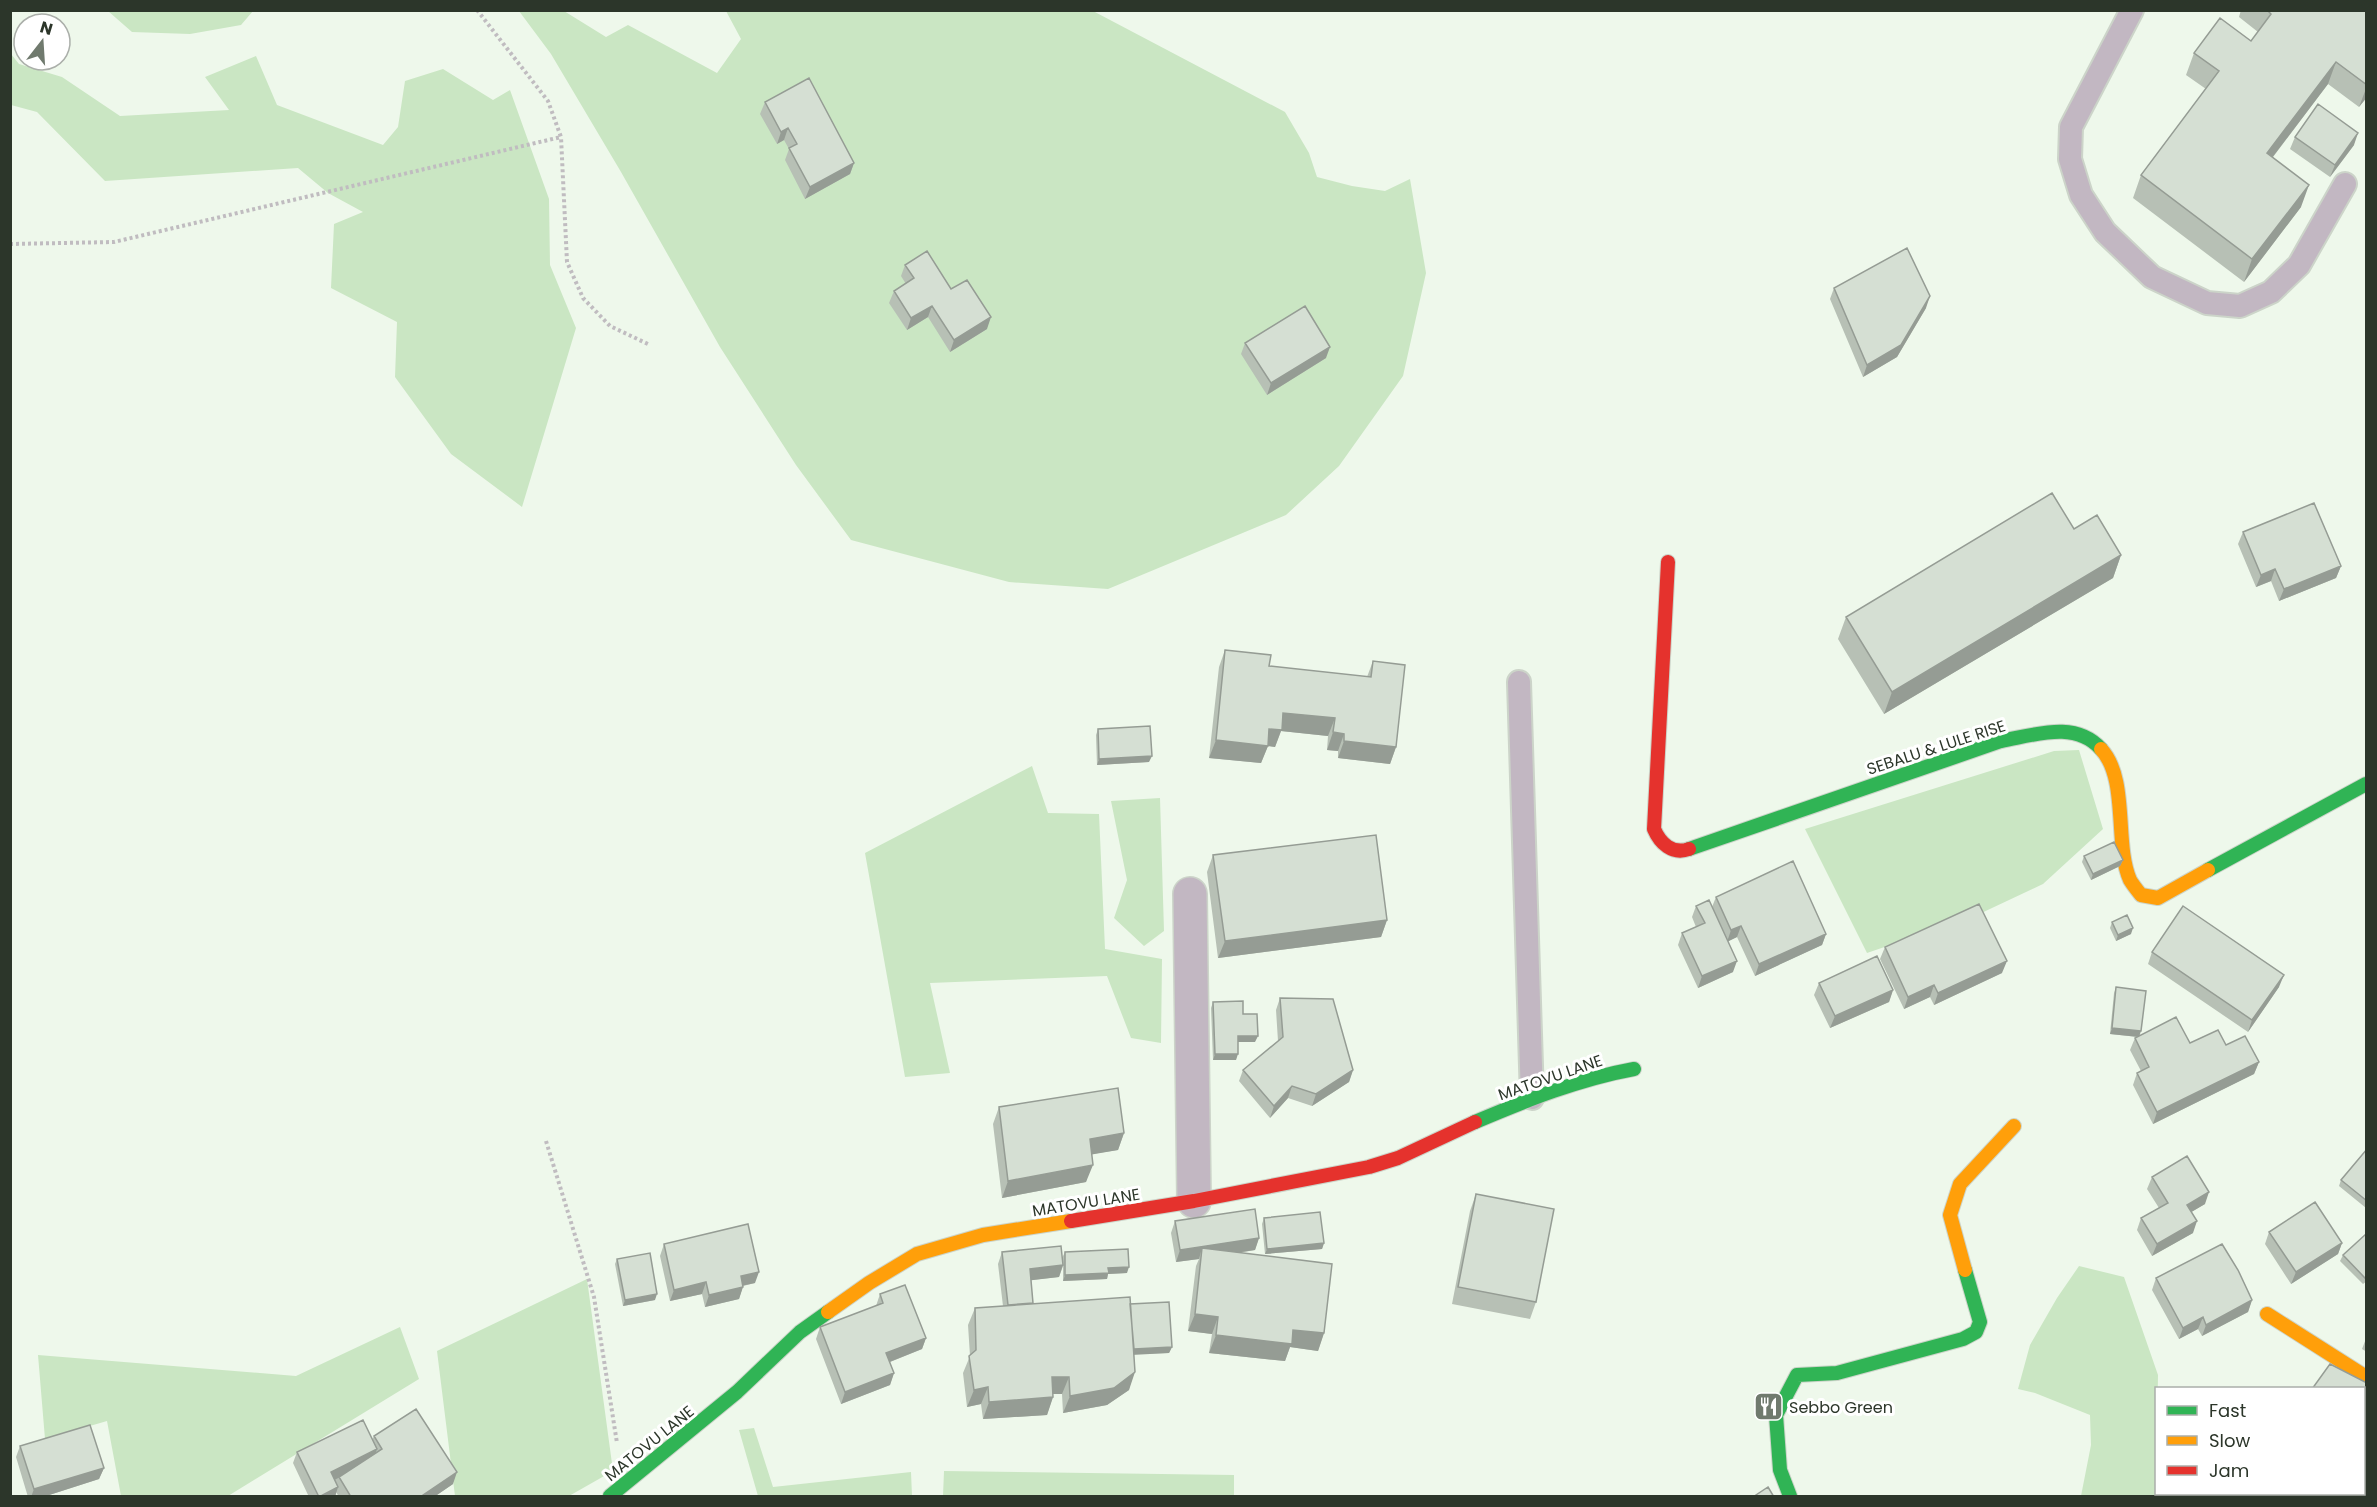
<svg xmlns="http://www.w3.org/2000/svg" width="2377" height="1507" font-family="Poppins,sans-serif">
<rect width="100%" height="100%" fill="#eef8eb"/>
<!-- green -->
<path fill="#cae6c3" d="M108 11H253L241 25 190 34 132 32Z
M519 11H564L606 37 628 25 717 73 741 39 726 11H1093L1285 112 1309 153 1317 177 1352 186 1385 191 1410 179 1426 273 1403 376 1339 466 1286 515 1108 589 1009 582 851 540 796 465 720 347 621 172 551 54Z
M11 54 19 64 62 77 120 116 229 110 205 77 256 56 277 105 383 145 398 127 405 81 443 69 493 100 510 90 549 199 550 265 576 328 522 507 451 454 395 377 397 322 331 288 334 224 363 212 328 193 298 168 105 181 37 112 11 105Z
M2079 750 2103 829 2043 884 1975 916 1867 953 1805 829 2054 751Z
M1032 766 1048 813 1099 814 1105 949 1162 959 1161 1043 1131 1038 1107 976 930 983 950 1073 905 1077 865 853Z
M1160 798 1164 931 1144 946 1114 918 1127 880 1111 801Z
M2079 1266 2124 1277 2158 1375 2156 1494H2160V1496H2081L2091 1445 2090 1415 2035 1393 2018 1389 2030 1345 2057 1298Z
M587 1279 613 1471 569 1496H455L437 1351Z
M400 1327 419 1379 228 1496H121L107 1421 45 1439 38 1355 296 1376Z
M754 1428 773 1487 911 1472 912 1496H758L739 1430Z
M944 1471 1234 1475V1496H943Z
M2364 1492 2366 1493V1496H2178L2185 1494Z"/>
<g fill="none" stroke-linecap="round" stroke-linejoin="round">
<defs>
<path id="lane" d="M2132 10 2071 127 2070 159 2081 195 2105 232 2152 277 2207 303 2240 306 2271 292 2299 265 2345 184
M1519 682 1532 1098"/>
<path id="street" d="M1190 894 1194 1201"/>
<path id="fast" d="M1689 849 2001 741C2035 735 2075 720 2101 749
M2208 870 2366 784
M1475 1122C1527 1100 1579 1079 1634 1069
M610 1496 737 1392 800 1332 828 1312
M1790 1496 1780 1470 1776 1415 1797 1375 1837 1373 1963 1339 1976 1332 1980 1322 1965 1270"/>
<path id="slow" d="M2101 749C2129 779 2114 844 2130 880 2133 885 2137 890 2141 895L2158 898 2208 870
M1965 1270 1950 1215 1960 1184 2014 1126
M828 1312 869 1283 917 1254 983 1235 1071 1221
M2267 1314 2366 1377"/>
<path id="jam" d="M1668 562 1654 829C1660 843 1672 855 1689 849
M1071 1221 1194 1201 1369 1167 1398 1158 1475 1122"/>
</defs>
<!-- lane casing -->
<use href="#lane" stroke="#ccd4c9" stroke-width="26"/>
<!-- street casing -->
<use href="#street" stroke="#ccd4c9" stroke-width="36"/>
<!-- fast casing -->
<use href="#fast" stroke="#ccd4c9" stroke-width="16"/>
<!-- slow casing -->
<use href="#slow" stroke="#ccd4c9" stroke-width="16"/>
<!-- jam casing -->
<use href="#jam" stroke="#ccd4c9" stroke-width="16"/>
<!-- path -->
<path stroke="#c0bcc0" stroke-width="4" stroke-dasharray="3 3" stroke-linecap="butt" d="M477 10 548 101 561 137 567 262 583 298 610 326 650 345
M10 244 114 242 561 137
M546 1141 594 1297 617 1443"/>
<!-- lane -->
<use href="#lane" stroke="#c2b7c2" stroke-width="22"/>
<!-- street -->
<use href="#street" stroke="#c2b7c2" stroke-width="33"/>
<!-- fast -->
<use href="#fast" stroke="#30b455" stroke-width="14"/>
<!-- slow -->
<use href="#slow" stroke="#ff9f0a" stroke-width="14"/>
<!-- jam -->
<use href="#jam" stroke="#e5322d" stroke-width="14"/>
</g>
<!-- wall -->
<path fill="#b7c0b5" d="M2241 10H2367V97L2359 107 2328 84 2273 157 2301 207 2244 282 2133 198 2141 175 2206 89 2186 75 2194 53 2251 41 2258 32 2239 17Z
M765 102 854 163 850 174 805 199 785 160 789 149 784 140 777 144 760 114Z
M2295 137 2354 145 2330 177 2290 149Z
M905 265 951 289 987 329 950 352 928 317 907 330 889 303 894 291 906 284 901 276Z
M1834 288 1926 308 1897 357 1863 377 1830 299Z
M1245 343 1326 358 1267 395 1241 354Z
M2074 529 2121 555 2113 578 1884 714 1838 639 1846 617Z
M2243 532 2341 566 2336 578 2279 601 2271 581 2256 587 2238 544Z
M1225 650 1269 666 1367 677 1373 661 1396 747 1390 764 1338 758V751L1327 750 1328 736 1281 731 1275 747 1268 746 1261 763 1209 758 1219 667Z
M1098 729 1149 762 1097 765 1096 735Z
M1213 855 1387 920 1381 937 1218 958 1207 872Z
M2084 856 2123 860 2120 866 2091 880 2082 862Z
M1716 897 1826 934 1822 945 1755 976 1737 937 1728 941 1733 972 1698 988 1678 945 1682 933 1696 927 1692 917 1696 906 1712 907Z
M2112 922 2131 934 2116 941 2110 928Z
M1885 947 2002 973 1934 1005 1930 997 1904 1009 1880 959Z
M2152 952 2279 987 2248 1032 2148 964Z
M1819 983 1893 990 1889 1002 1830 1028 1814 995Z
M2116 987 2140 1036 2190 1043 2226 1045 2259 1062 2254 1074 2153 1124 2133 1085 2137 1073 2141 1071 2130 1050 2135 1038 2138 1037 2110 1034 2114 993Z
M1280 998 1353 1070 1349 1082 1312 1106 1288 1098 1270 1118 1239 1081 1243 1070 1278 1041 1276 1010Z
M1213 1002 1243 1014 1255 1042H1238L1236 1060H1213L1211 1008Z
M999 1107 1124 1133 1118 1150 1092 1154 1086 1182 1002 1198 993 1124Z
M2367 1149V1208H2366L2339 1186 2341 1180Z
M2152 1177 2205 1204 2191 1212 2193 1233 2152 1256 2137 1230 2141 1218 2159 1208 2147 1189Z
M1476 1194 1536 1302 1530 1319 1452 1304 1470 1211Z
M1264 1218 1324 1243 1322 1249 1265 1254 1262 1224Z
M1175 1221 1259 1238 1255 1250 1238 1253 1324 1333 1318 1351 1290 1347 1285 1361 1209 1353 1212 1334 1188 1331 1196 1266 1199 1259 1176 1262 1171 1233Z
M2269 1232 2342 1243 2338 1254 2291 1284 2265 1244Z
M2367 1235V1281L2363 1284 2340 1261 2343 1255Z
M664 1244 755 1283 743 1286 739 1299 705 1307 702 1294 670 1301 660 1256Z
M1002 1252 1062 1258 1065 1252 1127 1273 1108 1274 1107 1279 1063 1281V1266L1059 1277 1031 1280 1033 1303 1130 1304 1172 1347 1169 1353 1134 1354 1129 1390 1107 1405 1063 1413 1062 1394H1053V1397L1047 1415 983 1419 981 1404 967 1407 963 1373 970 1356 968 1325 975 1308 1003 1306 998 1264Z
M617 1259 655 1300 623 1306 615 1264Z
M2156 1278 2252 1300 2248 1312 2202 1336 2198 1329 2179 1339 2152 1290Z
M880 1294 926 1338 922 1349 890 1362 894 1373 890 1385 841 1404 816 1339 820 1327 876 1306Z
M2367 1336V1352L2362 1349Z
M374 1436 453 1484 434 1497H339L336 1492 335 1497H309L293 1463 297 1452 372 1440Z
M20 1446 104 1468 99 1479 43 1497H28L16 1457Z"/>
<!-- shaded-wall -->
<path fill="#959c94" d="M2336 62 2328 84 2259 175 2267 153Z
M2367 86V97L2359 107Z
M788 128 784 140 777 144 781 132Z
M2358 133 2354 145 2330 177 2335 165Z
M854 163 850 174 805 199 810 187Z
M2309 185 2301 207 2244 282 2252 259Z
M1930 296 1926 308 1897 357 1863 377 1867 365Z
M932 306 928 317 907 330 911 318Z
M991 317 987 329 950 352 954 340Z
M1330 347 1326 358 1267 395 1271 383Z
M2121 555 2113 578 1884 714 1892 692Z
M2341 566 2336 578 2279 601 2284 589Z
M2275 569 2271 581 2256 587 2261 575Z
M1283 713 1335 718 1328 736 1281 731 1275 747 1268 746 1261 763 1209 758 1216 740 1269 729Z
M1333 732 1344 734 1338 751 1327 750Z
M1344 741 1396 747 1390 764 1338 758Z
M1152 756 1149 762 1097 765 1099 759Z
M2123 860 2120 866 2091 880 2093 874Z
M1387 920 1381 937 1218 958 1225 941Z
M1741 926 1737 937 1727 942 1731 930Z
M2133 928 2131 934 2116 941 2118 935Z
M1826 934 1822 945 1755 976 1759 964Z
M1737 961 1733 972 1698 988 1702 976Z
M2007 961 2002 973 1934 1005 1938 993Z
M2284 975 2279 987 2248 1032 2252 1020Z
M1934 985 1930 997 1904 1009 1908 997Z
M1893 990 1889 1002 1830 1028 1835 1016Z
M2112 1028 2141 1031 2139 1037 2110 1034Z
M1238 1036H1258L1255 1042H1236Z
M1215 1054H1238L1236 1060H1213Z
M2259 1062 2254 1074 2153 1124 2157 1112Z
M1353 1070 1349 1082 1312 1106 1316 1094Z
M1292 1086 1288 1098 1270 1118 1274 1106Z
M1124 1133 1118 1150 1083 1156 1090 1139Z
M1093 1165 1086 1182 1002 1198 1008 1181Z
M2209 1192 2205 1204 2183 1217 2187 1205Z
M2197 1221 2193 1233 2152 1256 2157 1244Z
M1259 1238 1255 1250 1201 1258 1202 1248 1199 1259 1176 1262 1180 1250Z
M1324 1243 1322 1249 1265 1254 1267 1249Z
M2342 1243 2338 1254 2291 1284 2296 1272Z
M1063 1265 1059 1277 1025 1281 1030 1269Z
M1129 1267 1127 1273 1108 1274 1107 1279 1063 1281 1065 1275 1108 1268Z
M759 1272 755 1283 736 1287 741 1276Z
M706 1282 702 1294 670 1301 674 1290Z
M743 1287 739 1299 705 1307 709 1295Z
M657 1294 655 1300 623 1306 625 1300Z
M2252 1300 2248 1312 2202 1336 2206 1325Z
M1195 1314 1218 1317 1212 1334 1188 1331Z
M2203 1317 2198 1329 2179 1339 2183 1328Z
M1293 1330 1324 1333 1318 1351 1290 1347 1285 1361 1209 1353 1216 1335Z
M926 1338 922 1349 882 1365 886 1353Z
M1172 1347 1169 1353 1131 1355 1133 1349Z
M1135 1372 1129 1390 1107 1405 1063 1413 1070 1396Z
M894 1373 890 1385 841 1404 845 1392Z
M1052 1377H1069L1062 1394H1046Z
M988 1387 981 1404 967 1407 974 1390Z
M1053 1397 1047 1415 983 1419 989 1402Z
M377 1449 373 1461 326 1484 331 1472Z
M104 1468 99 1479 43 1497H31L34 1489Z
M457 1472 453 1484 434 1497H420Z
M338 1487 335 1497H320Z"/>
<!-- building -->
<path fill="#d5dfd3" stroke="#959c94" stroke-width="1.5" d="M2267 10H2367V85L2336 62 2267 153 2309 185 2252 259 2141 175 2219 71 2194 53 2220 18 2251 41 2271 14Z
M809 78 854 163 810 187 789 148 797 144 788 128 781 132 765 102Z
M2318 104 2358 133 2335 165 2295 137Z
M1907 248 1930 296 1901 345 1867 365 1834 288Z
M927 251 951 289 967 280 991 317 954 340 932 306 911 318 894 291 914 278 905 265Z
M1305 306 1330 347 1271 383 1245 343Z
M2052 493 2074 529 2097 515 2121 555 1892 692 1846 617Z
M2314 503 2341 566 2284 589 2275 569 2261 575 2243 532Z
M1225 650 1271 655 1269 666 1371 677 1373 661 1405 665 1396 747 1344 741V734L1333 732 1335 718 1283 713 1282 730 1269 729 1268 746 1216 740Z
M1150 726 1152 756 1099 759 1098 729Z
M1376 835 1387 920 1225 941 1213 855Z
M2114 842 2123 860 2093 874 2084 856Z
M1793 861 1826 934 1759 964 1741 926 1731 930 1716 897Z
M1709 900 1737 961 1702 976 1682 933 1705 923 1696 906Z
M1979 904 2007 961 1938 993 1934 985 1908 997 1885 947Z
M2183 906 2284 975 2252 1020 2152 952Z
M2127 915 2133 928 2118 935 2112 922Z
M1877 956 1893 990 1835 1016 1819 983Z
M2116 987 2146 991 2141 1031 2112 1028Z
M1280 998 1333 999 1353 1070 1316 1094 1292 1086 1274 1106 1243 1070 1283 1037Z
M1243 1001V1014H1257L1258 1036H1238V1054H1215L1213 1002Z
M2176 1017 2190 1043 2218 1030 2226 1045 2245 1036 2259 1062 2157 1112 2137 1073 2149 1067 2135 1038Z
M1118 1088 1124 1133 1090 1139 1093 1165 1008 1181 999 1107Z
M2367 1149V1201L2341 1180Z
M2187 1156 2209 1192 2187 1205 2197 1221 2157 1244 2141 1218 2168 1203 2152 1177Z
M1476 1194 1554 1209 1536 1302 1458 1287Z
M2315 1202 2342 1243 2296 1272 2269 1232Z
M1255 1209 1259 1238 1180 1250 1175 1221Z
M1320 1212 1324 1243 1267 1249 1264 1218Z
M748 1224 759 1272 741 1276 743 1287 709 1295 706 1282 674 1290 664 1244Z
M2366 1234 2367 1235V1277L2365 1278 2343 1255Z
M2222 1244 2238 1270 2252 1300 2206 1325 2203 1317 2183 1328 2156 1278Z
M1061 1246 1063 1265 1030 1269 1033 1303 1008 1305 1002 1252Z
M1202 1248 1332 1264 1324 1333 1293 1330 1292 1344 1216 1335 1218 1317 1195 1314Z
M1128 1249 1129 1267 1108 1268 1109 1273 1065 1275V1252Z
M650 1253 657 1294 625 1300 617 1259Z
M905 1285 926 1338 886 1353 894 1373 845 1392 820 1327 883 1303 880 1294Z
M1130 1297 1135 1372 1114 1388 1070 1396 1069 1377H1052L1053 1397 989 1402 988 1387 974 1390 969 1356 976 1350 975 1308Z
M1169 1302 1172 1347 1134 1349 1130 1304Z
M2330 1364 2367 1383V1435L2364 1441V1389H2312Z
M416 1409 457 1472 420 1497H351L339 1477 382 1449 374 1436Z
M363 1420 377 1449 331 1472 338 1487 319 1497 297 1452Z
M90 1425 104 1468 34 1489 20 1446Z
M1768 1487 1774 1497H1753Z"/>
<!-- icons -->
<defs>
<symbol id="restaurant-square" viewBox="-11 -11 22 22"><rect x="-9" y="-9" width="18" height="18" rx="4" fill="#707a6e" stroke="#fff"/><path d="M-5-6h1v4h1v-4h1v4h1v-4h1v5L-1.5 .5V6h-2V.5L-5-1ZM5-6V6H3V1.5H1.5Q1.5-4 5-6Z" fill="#fff"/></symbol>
</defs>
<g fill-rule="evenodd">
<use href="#restaurant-square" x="1752" y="1390" width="33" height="33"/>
</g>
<g text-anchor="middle" stroke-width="6" stroke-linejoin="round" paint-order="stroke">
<!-- street labels -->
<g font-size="16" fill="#2c362a" stroke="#fff">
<text transform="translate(1936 747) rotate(-18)" y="6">SEBALU &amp; LULE RISE</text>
<text transform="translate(1550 1077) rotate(-19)" y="6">MATOVU LANE</text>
<text transform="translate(1086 1202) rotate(-9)" y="6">MATOVU LANE</text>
<text transform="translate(649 1443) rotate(-39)" y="6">MATOVU LANE</text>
</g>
<!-- poi labels -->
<g font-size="16" fill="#2c362a" stroke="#fff" text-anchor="start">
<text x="1789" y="1413">Sebbo Green</text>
</g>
</g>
<!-- border -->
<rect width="2377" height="1507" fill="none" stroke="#2c362a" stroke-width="24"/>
<!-- legend -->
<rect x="2155" y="1387" width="210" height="108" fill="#ffffff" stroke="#abafaa" stroke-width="1.5"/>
<rect x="2167" y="1406" width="30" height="9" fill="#30b455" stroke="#abafaa" stroke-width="1.5"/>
<text x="2209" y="1417" font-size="18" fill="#2c362a">Fast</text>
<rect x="2167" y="1436" width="30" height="9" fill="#ff9f0a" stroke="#abafaa" stroke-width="1.5"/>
<text x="2209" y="1447" font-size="18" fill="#2c362a">Slow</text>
<rect x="2167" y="1466" width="30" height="9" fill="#e5322d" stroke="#abafaa" stroke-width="1.5"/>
<text x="2209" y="1477" font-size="18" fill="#2c362a">Jam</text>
<!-- north arrow -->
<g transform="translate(42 42) rotate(17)"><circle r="28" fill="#ffffff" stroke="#abafaa" stroke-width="1.5"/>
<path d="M0-4.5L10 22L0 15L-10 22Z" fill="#707a6e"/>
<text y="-9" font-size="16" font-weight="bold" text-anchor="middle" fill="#2c362a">N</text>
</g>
</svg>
